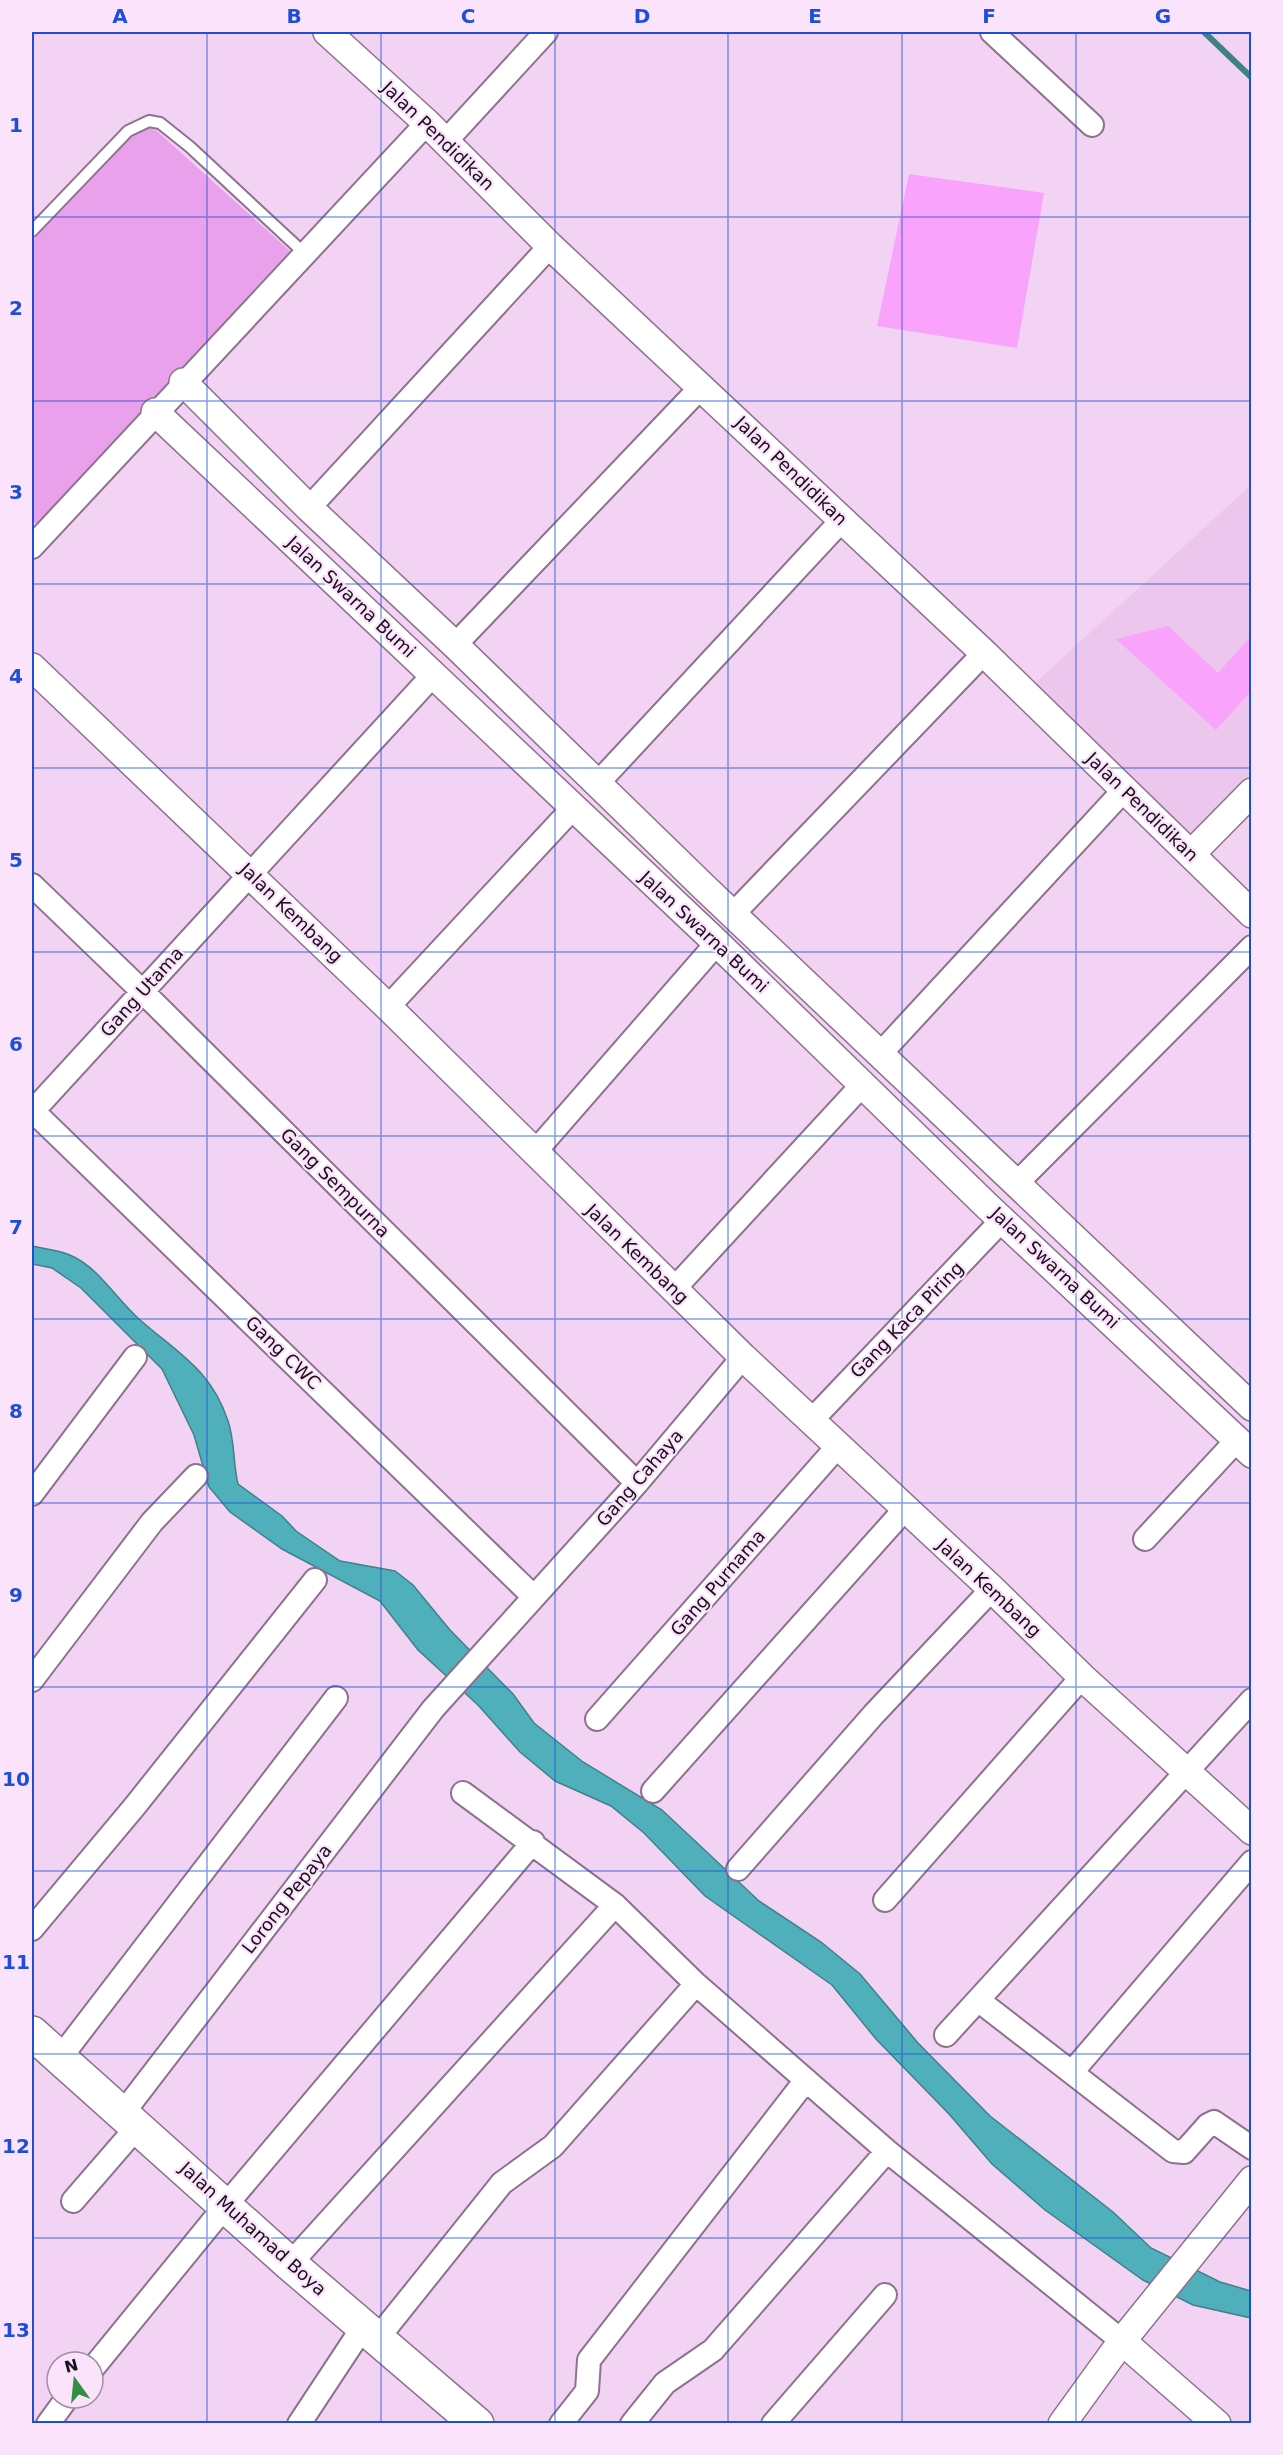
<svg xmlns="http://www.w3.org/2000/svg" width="1283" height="2455" font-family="'DejaVu Sans',sans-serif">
<rect width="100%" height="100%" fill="#f3d3f3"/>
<!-- built -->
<path fill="#ecc6ec" d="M1251 485V774L1193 835 1032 686Z"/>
<!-- green -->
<path fill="#eaa1eb" d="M147 127 157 131 290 251 36 524 32 519V241L130 137Z"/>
<!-- water -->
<path fill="#4fb0bb" stroke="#3f808b" stroke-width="1.5" d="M32 1246C44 1249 60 1250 72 1256 100 1269 116 1299 139 1319 176 1352 211 1369 228 1421 235 1441 233 1464 238 1484L282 1516 296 1531 340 1561 395 1571 413 1585 450 1630 513 1694 534 1723 583 1762 662 1810 759 1901 821 1942 860 1974 918 2043 990 2116 1113 2212 1151 2248 1220 2282 1251 2291V2318L1193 2305 1143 2280 1045 2210 992 2164 949 2114 876 2039 832 1985 705 1896 644 1833 611 1806 555 1781 520 1752 478 1705 418 1650 380 1601 282 1549 230 1512 209 1487 194 1435 162 1369 81 1288 52 1268 32 1264Z"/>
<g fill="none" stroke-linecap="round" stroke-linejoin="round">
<!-- stream -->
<path stroke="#3f808b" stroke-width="6" d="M1204 32 1252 78"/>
</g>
<!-- building -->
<path fill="#faa3fd" d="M909 174 1044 193 1017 348 877 326Z
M1168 626 1218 673 1251 636V691L1216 730 1116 639Z"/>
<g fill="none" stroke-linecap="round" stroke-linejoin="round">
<defs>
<path id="service" d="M32 231 128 131 149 121 160 123 190 147 304 253"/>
<path id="minor" d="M992 32 1092 125
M445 142 546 32
M309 508 550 246
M32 547 427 123
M455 645 702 386
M597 784 842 520
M32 885 143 992 637 1483
M733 914 984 653
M388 1007 573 808
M881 1053 1124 790
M32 1110 534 1597
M33 1111 433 675
M534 1153 717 943
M1018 1182 1252 947
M674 1289 863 1084
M811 1421 1003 1219
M32 1494 135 1357
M1145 1539 1237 1440
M32 1680 152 1522 196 1476
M597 1719 838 1446
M653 1791 905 1509
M463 1793 615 1905 696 1984 887 2151 1122 2341
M738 1869 874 1714 992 1589
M885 1900 1082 1677
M32 1929 135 1806 315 1580
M978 2000 1173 2151 1184 2152 1208 2125 1214 2122 1252 2148
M946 2035 1252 1700
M60 2058 336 1698
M1072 2072 1252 1862
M123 2113 433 1709 637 1483 743 1357
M73 2201 138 2126
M290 2264 615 1905
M377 2339 502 2183 553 2146 696 1984
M93 2368 226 2205 533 1842
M48 2424 67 2398
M299 2424 363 2327
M561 2424 587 2391 589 2360 806 2080
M632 2424 665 2383 713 2350 887 2151
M773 2424 885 2295"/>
<path id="tertiary" d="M327 32 427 123 550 246 984 653 1252 914
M183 382 309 508 455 645 706 889 1252 1407
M155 412 717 943 986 1205 1252 1454
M32 667 388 1007 743 1357 992 1589 1082 1677 1252 1831
M1191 854 1252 792
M1122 2341 1217 2424
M1062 2424 1122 2341 1252 2180"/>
<path id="trunk" d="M32 2033 290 2264 477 2424"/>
</defs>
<!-- service casing -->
<use href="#service" stroke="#8d718d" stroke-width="14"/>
<!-- minor casing -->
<use href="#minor" stroke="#8d718d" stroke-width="26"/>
<!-- tertiary casing -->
<use href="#tertiary" stroke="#8d718d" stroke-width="30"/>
<!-- trunk casing -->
<use href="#trunk" stroke="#8d718d" stroke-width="36"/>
<!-- service -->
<use href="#service" stroke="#fff" stroke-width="10"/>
<!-- minor -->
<use href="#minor" stroke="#fff" stroke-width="22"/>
<!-- tertiary -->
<use href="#tertiary" stroke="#fff" stroke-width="27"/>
<!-- trunk -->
<use href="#trunk" stroke="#fff" stroke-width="33"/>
</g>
<!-- grid -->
<path fill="none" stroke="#1d4ed8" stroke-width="1.5" stroke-opacity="0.55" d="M207 32V2424M381 32V2424M555 32V2424M728 32V2424M902 32V2424M1076 32V2424M32 217H1252M32 401H1252M32 584H1252M32 768H1252M32 952H1252M32 1136H1252M32 1319H1252M32 1503H1252M32 1687H1252M32 1871H1252M32 2054H1252M32 2238H1252"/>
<g text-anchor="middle" stroke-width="4.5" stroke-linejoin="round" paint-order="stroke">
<!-- street labels -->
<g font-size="18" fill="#1a0f1a" stroke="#fce3fc">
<text transform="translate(438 136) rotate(44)" y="6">Jalan Pendidikan</text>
<text transform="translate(791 471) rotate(44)" y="6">Jalan Pendidikan</text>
<text transform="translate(351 597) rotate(43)" y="6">Jalan Swarna Bumi</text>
<text transform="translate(1142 807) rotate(44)" y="6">Jalan Pendidikan</text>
<text transform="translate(291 913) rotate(44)" y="6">Jalan Kembang</text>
<text transform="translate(704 932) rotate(43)" y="6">Jalan Swarna Bumi</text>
<text transform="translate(142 992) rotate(-48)" y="6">Gang Utama</text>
<text transform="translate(335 1183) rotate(45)" y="6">Gang Sempurna</text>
<text transform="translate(637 1254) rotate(44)" y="6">Jalan Kembang</text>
<text transform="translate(1055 1268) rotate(43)" y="6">Jalan Swarna Bumi</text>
<text transform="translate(907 1320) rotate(-46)" y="6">Gang Kaca Piring</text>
<text transform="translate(283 1353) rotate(44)" y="6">Gang CWC</text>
<text transform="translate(640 1478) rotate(-49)" y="6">Gang Cahaya</text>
<text transform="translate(718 1583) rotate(-49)" y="6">Gang Purnama</text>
<text transform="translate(989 1588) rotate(43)" y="6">Jalan Kembang</text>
<text transform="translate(287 1899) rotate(-52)" y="6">Lorong Pepaya</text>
<text transform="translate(253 2229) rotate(42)" y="6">Jalan Muhamad Boya</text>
</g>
</g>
<!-- border -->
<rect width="1283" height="2455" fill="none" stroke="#fce3fc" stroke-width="66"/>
<!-- north arrow -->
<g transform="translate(75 2380) rotate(345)"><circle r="28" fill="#fce3fc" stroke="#a28ea2" stroke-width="1.5"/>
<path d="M0-4.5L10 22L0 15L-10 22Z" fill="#328e40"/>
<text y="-9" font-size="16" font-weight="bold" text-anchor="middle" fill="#1a0f1a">N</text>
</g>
<rect x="33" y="33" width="1217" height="2389" fill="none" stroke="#1d4ed8" stroke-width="2"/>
<g font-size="20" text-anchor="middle" font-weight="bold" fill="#1d4ed8">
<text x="120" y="23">A</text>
<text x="294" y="23">B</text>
<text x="468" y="23">C</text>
<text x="642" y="23">D</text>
<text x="815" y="23">E</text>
<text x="989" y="23">F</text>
<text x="1163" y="23">G</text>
<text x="16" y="132">1</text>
<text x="16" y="315">2</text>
<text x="16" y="499">3</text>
<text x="16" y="683">4</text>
<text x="16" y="867">5</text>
<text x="16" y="1051">6</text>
<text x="16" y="1234">7</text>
<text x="16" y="1418">8</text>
<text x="16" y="1602">9</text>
<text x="16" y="1786">10</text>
<text x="16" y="1969">11</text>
<text x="16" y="2153">12</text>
<text x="16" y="2337">13</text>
</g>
</svg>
